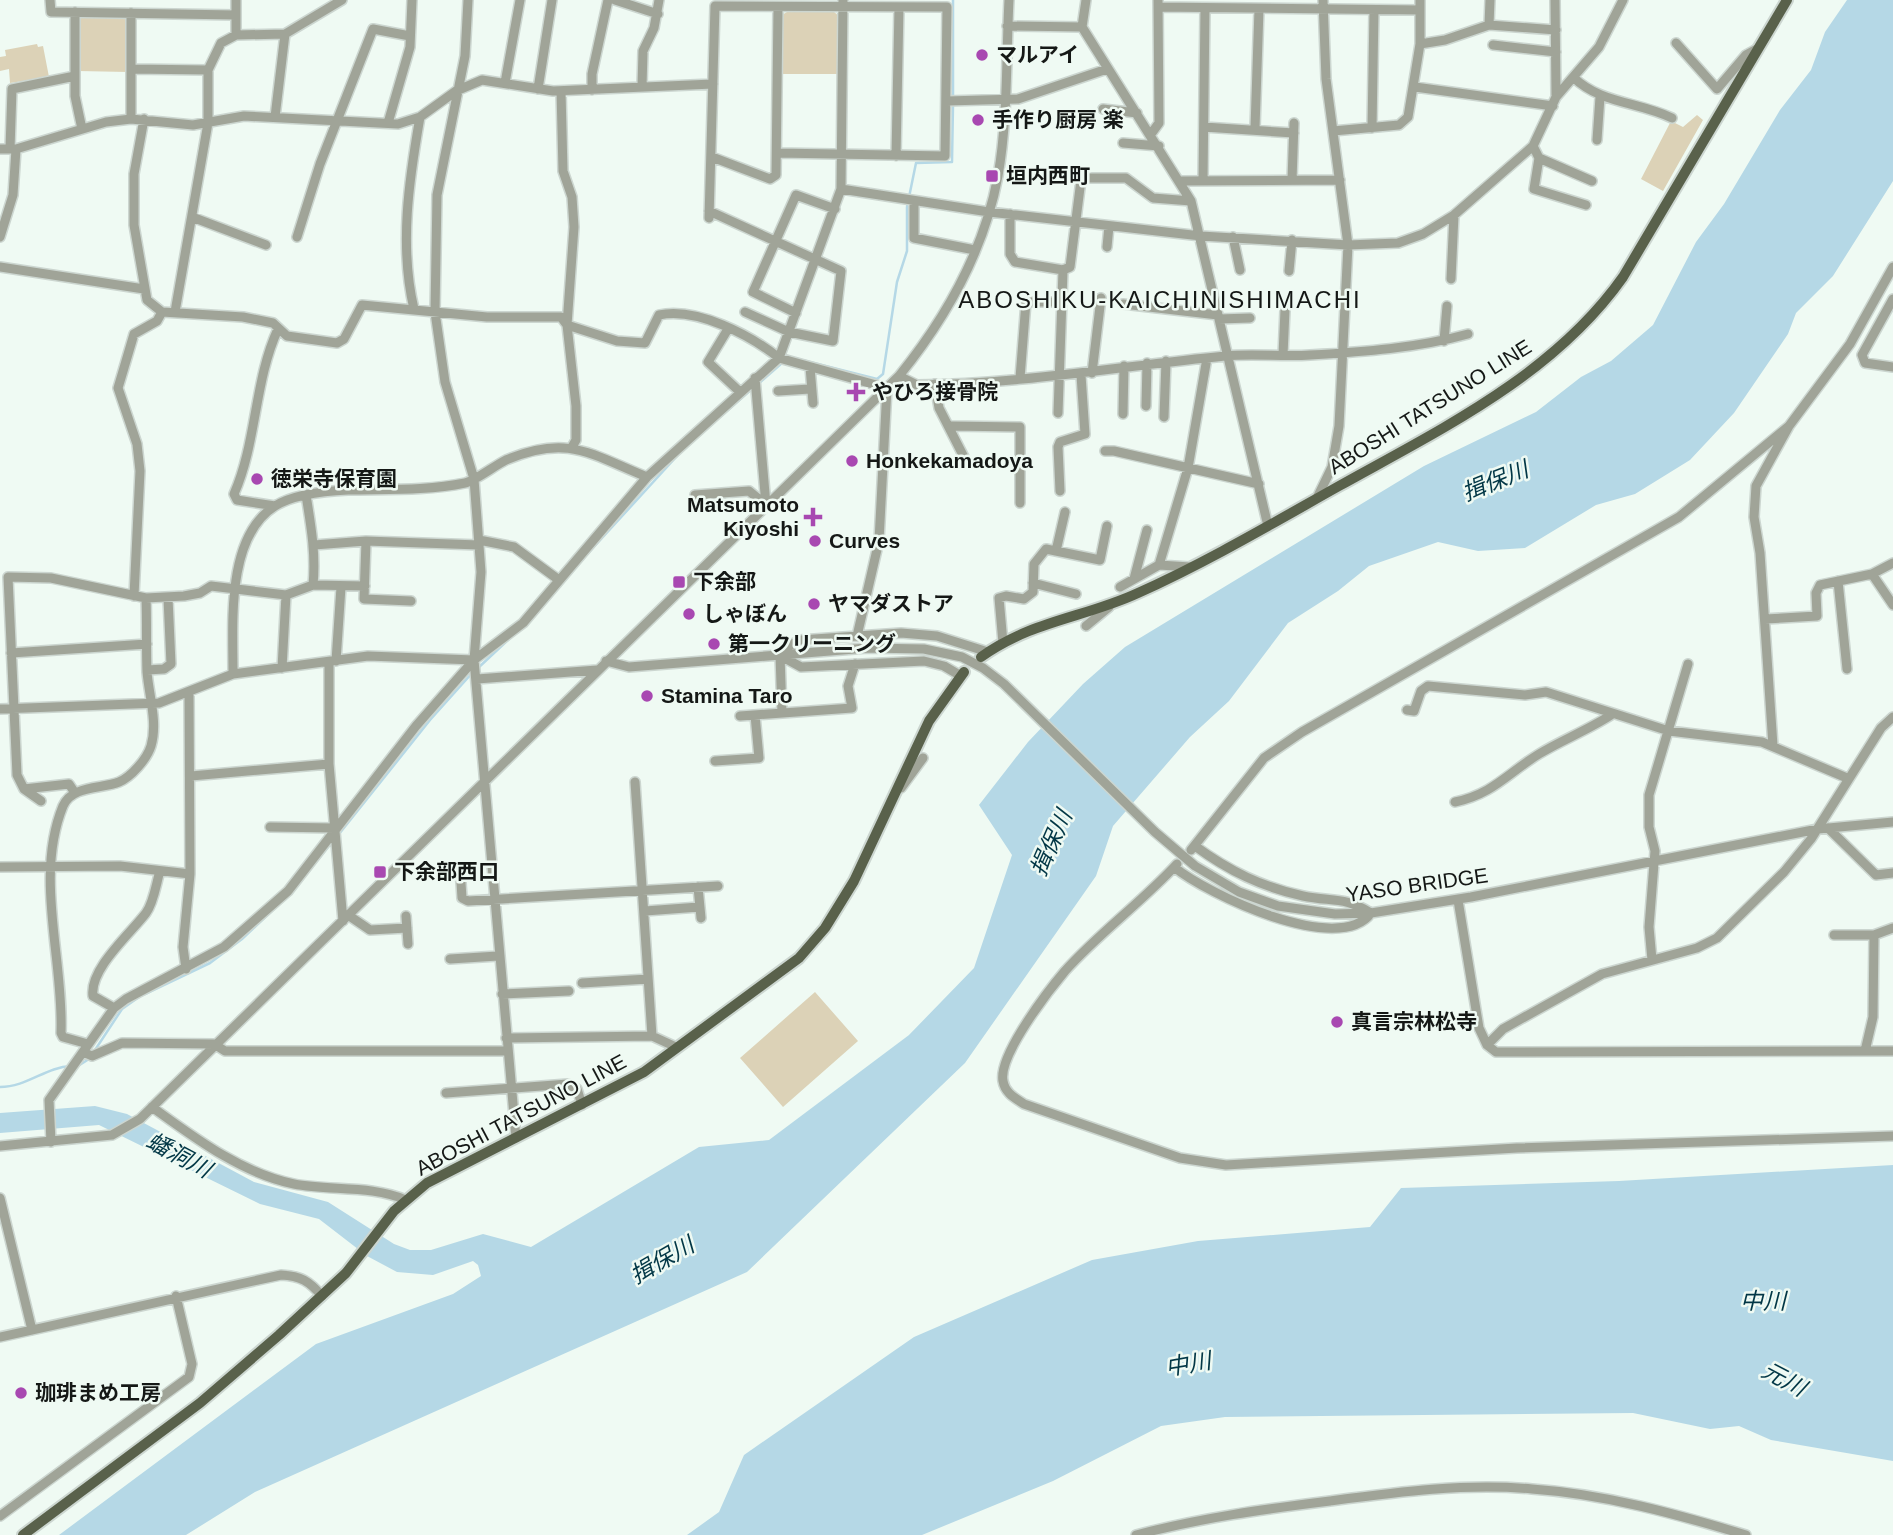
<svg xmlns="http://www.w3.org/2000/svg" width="1893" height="1535" font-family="Arial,'Noto Sans JP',sans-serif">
<rect width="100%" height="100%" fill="#effaf3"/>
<!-- green -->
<path fill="#dcd2b7" d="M787 12H834L839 16 837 74H782V15Z
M84 15 122 16 129 21 128 72 78 71 79 20Z
M37 44 38 47 43 46 49 77 10 83 9 69 0 71V57L6 56 5 50Z
M1697 115 1703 120 1663 191 1641 179 1671 121 1683 127Z
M815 992 858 1041 783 1107 740 1058Z"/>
<!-- water -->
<path fill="#b5d8e6" d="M1847 0H1893V181L1833 276 1796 313 1788 334 1734 413 1690 460 1635 494 1596 505 1525 548 1478 551 1438 542 1369 566 1338 591 1288 623 1229 701 1190 737 1113 826 1096 876 965 1063 747 1272 255 1492 186 1535H59L316 1344 453 1294 481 1276 478 1265 473 1261 433 1275 397 1272 367 1256 319 1219 260 1204 99 1125 0 1133V1113L95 1106 127 1114 254 1182 328 1202 394 1244 410 1250H431L483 1234 531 1247 699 1147 769 1140 909 1035 974 968 1012 855 979 805 1028 742 1083 684 1125 647 1424 466 1536 412 1581 377 1611 361 1653 325 1696 242 1724 204 1780 110 1811 70 1825 32Z
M1893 1165V1461L1771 1440 1739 1426 1710 1429 1633 1413 1225 1417 1161 1426 1053 1481 922 1535H687L719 1512 744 1455 914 1337 1092 1260 1198 1241 1370 1227 1401 1188 1619 1181Z"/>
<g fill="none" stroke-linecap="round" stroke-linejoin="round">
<!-- stream -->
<path stroke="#b5d8e6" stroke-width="2.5" d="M953 98V0
M790 357 877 379 883 374 897 282 907 251V207L916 163 952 162 953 105
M758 384 782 363
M721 416 753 388
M580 562 677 456
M478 668 509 639
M339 834 430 720 473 672
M293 891 332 842
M145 994 210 963 242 939 278 905
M95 1050 122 1009 139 997
M78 1066 89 1059
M0 1087C27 1087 46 1067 71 1066"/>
<defs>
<path id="minor" d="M50 0 51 12 236 15
M468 0 465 56 437 195 435 312 445 382 474 479 481 572 474 660 516 1138
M615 0 658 14
M1086 0 1082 27 1191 201 1268 526
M1555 0 1556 95
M1158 7 1420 10
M75 12V96L82 129
M1489 25 1490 0
M1007 26 1082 27
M236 35V0
M1676 43 1717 89 1746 55 1757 49
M1420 44 1445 40 1489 25 1556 30
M1493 45 1556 52
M132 69 208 70
M1573 77C1601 104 1636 101 1672 118
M505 83 520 0
M642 86 643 51 654 28 659 0
M1415 87 1553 106
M538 89 552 0
M592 90V74L608 0
M561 91 563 171 572 197 574 227 567 325 576 406V440L572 447
M947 101 1018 99 1107 69
M1103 109 1137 113
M275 117 285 34
M131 119V13
M144 119 134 174V225L147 300 162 312 243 317 273 323 287 336 337 343 344 339 362 305 487 317H561L567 325 617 341 645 343 659 315C697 307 750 335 779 358L887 388 879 541 857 636
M388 123 410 47 412 0
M1204 127 1294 133
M1255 128 1259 9
M1372 128 1374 10
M1333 131 1399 125 1408 117 1420 44V0
M1151 134 1159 123 1158 0
M1597 140 1600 97
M1123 143 1159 146
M1533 146 1539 158 1592 181
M0 149H16L106 122 131 119 193 125 244 116 398 124 420 117 456 91 482 80 553 91 713 84
M10 149 12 89 75 76
M896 156 899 7
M712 157 770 179 776 175 778 7
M1539 158 1534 189 1586 205
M1081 178H1126L1153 198 1191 201
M1292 180 1294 123
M1181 181 1340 180
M1203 181 1205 8
M841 189 989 212 1201 236 1348 245 1398 243 1423 234 1454 215 1533 146 1556 97 1599 47 1623 0
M914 201V238L975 250
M709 211 841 271 833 341 789 332 745 312
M1010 214V254L1015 262 1063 270
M192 217 266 245
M709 218 715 6 947 7 945 156 778 153
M0 237 13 195 16 149
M297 237 320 164 373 29 410 36
M1233 237 1240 270
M1107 247 1109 226
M0 267 144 289
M1289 271 1292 240
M1451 279 1454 215
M1893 299 1862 355 1865 363 1893 367
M1123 304 1218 315
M414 309C399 246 409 180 420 117
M175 312 208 123V70L221 43 236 35 285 34 342 0
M796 313 753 292 796 195 835 209
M1219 319 1250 318
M728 329 708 362 740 392
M1444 341 1447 306
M1283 355 1285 310
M810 367 813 403
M1092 373 1101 298
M899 376 917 385C1021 384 1122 366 1225 356 1253 353 1282 357 1310 355 1362 352 1418 348 1468 334
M755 378 766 505
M1020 378 1026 302H1061
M935 384 939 408 967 463
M778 391 810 389
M1146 406 1147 363
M1058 413 1063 270 1070 267 1082 172
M1123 414 1124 366
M1164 417 1166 361
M951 426 1020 427V503
M1105 451H1114L1259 484
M1060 491 1058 447 1060 442 1085 434 1081 375
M695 495 749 491 766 505
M1317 498 1332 467 1339 426 1348 245 1326 79 1323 0
M275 506 237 500 234 494C257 442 254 381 278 329
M479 540 514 547 559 580
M366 541 364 599 411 601
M314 545 366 541 479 545
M1056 551 1065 512
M1159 565 1188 468 1207 358
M1872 574 1893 605
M1134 579 1147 530
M1838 581 1847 669
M1033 583 1076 594
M313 585 365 586
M1120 587 1159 565 1190 567
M134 596 140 471 137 444 118 388 134 334 157 321 162 312
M1765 619 1817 616 1816 593 1820 585 1872 574 1893 563
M1086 626 1109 607
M1003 643 999 598 1006 596 1024 599 1033 592 1034 564 1046 549 1100 560 1107 526
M11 653 147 644
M781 656 801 667 924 661 944 666 961 676
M336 661 341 587
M606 661 629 667 867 648 924 649 962 657 983 668 1004 684 1155 832 1195 866 1239 892 1278 906 1335 914 1371 913 1471 897 1818 829 1893 822
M329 662V764L343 921
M282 668 286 595
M147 670 164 669 171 664 168 598
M233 674C233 623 226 537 275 506 294 494 326 491 348 490 386 489 427 491 465 483 475 481 494 466 506 460 568 434 590 454 647 477
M477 679 597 670
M0 709 159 703 233 674 368 656 474 660
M1407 710 1414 711 1421 691 1428 686 1525 695 1546 692 1669 731 1762 742 1847 778
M782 713 780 655 783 649 800 640 901 633 937 636 988 652
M740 716 852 708 848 686 855 664
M1773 746 1760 553 1754 517 1756 486 1789 426 1850 344 1893 267
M715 761 759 758 755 715
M191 776 329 764
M635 782 652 1036
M901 788 923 758
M24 789 69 784 75 793
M41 801 24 789 17 775 8 577 51 578 146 598 184 596 200 593 211 586 286 595 313 585C316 554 311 526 306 495
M1455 802C1493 794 1508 773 1539 754 1562 740 1588 730 1611 715
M270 827 334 828
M1828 828 1876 875 1893 873
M1191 850 1264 758 1302 732 1679 517 1789 426
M1177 864C1142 902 1099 933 1065 971 1048 991 998 1056 1003 1081 1005 1093 1015 1098 1024 1104L1180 1158 1226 1165 1517 1148 1893 1136
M0 867 120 866 190 874
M1174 867C1207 894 1339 957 1371 913 1344 896 1332 902 1303 896 1262 887 1229 871 1195 846
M460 868 462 898 468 901 718 886
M698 887 701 918
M1458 900 1479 1028 1487 1045 1496 1052 1893 1051
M645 911 699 907
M348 915 370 930 407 928
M406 916 408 944
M1834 935H1874L1893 928
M450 959 498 956
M1652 960 1649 927 1655 851 1649 827V795L1688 664
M186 969 183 947 190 874 189 692
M582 983 648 979
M502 994 569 991
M114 1008 93 996C89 969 131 933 146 913 154 902 156 884 160 871
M506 1038 652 1036 676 1047
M88 1044 63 1037 61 1033C64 960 34 877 63 806 72 785 102 789 119 782 131 777 147 759 151 746 158 723 149 696 147 672 146 648 147 623 146 598
M1487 1045 1503 1029 1602 974 1697 948 1717 938 1784 872 1811 839 1881 728 1893 717
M1865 1051 1873 1017 1874 935
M83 1052 92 1056 122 1043 214 1044 225 1051H507
M446 1093 568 1084 577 1089 582 1105
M152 1107C195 1138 241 1173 294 1184 330 1191 372 1185 406 1200
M51 1142 49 1100 114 1008 126 999 224 947 288 891 416 726 474 660 523 623 647 477 779 358 841 189 843 0
M0 1146 112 1135 140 1119 899 376C946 318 984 251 998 176 1008 119 1006 58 1009 0
M0 1198 32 1330
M0 1337 281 1275C301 1276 309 1281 322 1296
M0 1516 189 1377 192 1364 176 1296
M1136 1535C1200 1518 1265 1509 1330 1501 1398 1492 1465 1483 1532 1489 1605 1494 1676 1514 1746 1535"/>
<path id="major" d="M981 657C1033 620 1084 618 1138 593 1207 562 1273 523 1339 486 1441 429 1554 375 1623 277L1787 0
M23 1535 200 1403 279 1335 346 1273 394 1211 427 1183 644 1072 799 958 825 928 854 881 929 721 964 672"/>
</defs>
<!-- minor casing -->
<use href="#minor" stroke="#ccd6d0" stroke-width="12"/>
<!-- major casing -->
<use href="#major" stroke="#ccd6d0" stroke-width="14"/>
<!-- minor -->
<use href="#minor" stroke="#a0a498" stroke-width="9"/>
<!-- major -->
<use href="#major" stroke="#59614b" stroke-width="10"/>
</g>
<!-- markers -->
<g fill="#a848b1" stroke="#effaf3" stroke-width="2.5">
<circle cx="982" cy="55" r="7"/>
<circle cx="978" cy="120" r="7"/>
<rect x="985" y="169" width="14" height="14" rx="3.5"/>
<path d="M852.5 381.5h7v7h7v7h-7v7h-7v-7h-7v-7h7z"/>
<circle cx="852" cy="461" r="7"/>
<circle cx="257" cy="479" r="7"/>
<path d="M809.5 506.5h7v7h7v7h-7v7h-7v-7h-7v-7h7z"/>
<circle cx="815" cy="541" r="7"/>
<rect x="672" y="575" width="14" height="14" rx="3.5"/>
<circle cx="814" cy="604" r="7"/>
<circle cx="689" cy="614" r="7"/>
<circle cx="714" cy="644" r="7"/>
<circle cx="647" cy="696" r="7"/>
<rect x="373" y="865" width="14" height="14" rx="3.5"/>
<circle cx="1337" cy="1022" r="7"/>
<circle cx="21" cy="1393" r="7"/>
</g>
<g text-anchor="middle" stroke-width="5" stroke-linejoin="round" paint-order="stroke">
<!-- poi labels -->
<g font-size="21" font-weight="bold" fill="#151816" stroke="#effaf3" text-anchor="start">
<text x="996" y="62">マルアイ</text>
<text x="992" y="127">手作り厨房 楽</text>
<text x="1006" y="183">垣内西町</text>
<text x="872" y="399">やひろ接骨院</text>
<text x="866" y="468">Honkekamadoya</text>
<text x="271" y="486">徳栄寺保育園</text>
<text x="799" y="512" text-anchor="end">Matsumoto<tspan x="799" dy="24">Kiyoshi</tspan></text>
<text x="829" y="548">Curves</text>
<text x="693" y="589">下余部</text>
<text x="828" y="611">ヤマダストア</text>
<text x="703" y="621">しゃぼん</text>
<text x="728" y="651">第一クリーニング</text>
<text x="661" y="703">Stamina Taro</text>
<text x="394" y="879">下余部西口</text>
<text x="1351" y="1029">真言宗林松寺</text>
<text x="35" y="1400">珈琲まめ工房</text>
</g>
<!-- street labels -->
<g font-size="21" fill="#151816" stroke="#effaf3">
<text transform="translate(1430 407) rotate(-32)" y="7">ABOSHI TATSUNO LINE</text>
<text transform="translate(1417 885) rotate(-8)" y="7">YASO BRIDGE</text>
<text transform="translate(521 1115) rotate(-28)" y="7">ABOSHI TATSUNO LINE</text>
</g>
<!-- water labels -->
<g font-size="23" font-style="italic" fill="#023746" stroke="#effaf3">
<text transform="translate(1495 481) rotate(-22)" y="8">揖保川</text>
<text transform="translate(1051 843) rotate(-66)" y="8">揖保川</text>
<text transform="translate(179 1155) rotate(28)" y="8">蟠洞川</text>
<text transform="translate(662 1260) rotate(-30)" y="8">揖保川</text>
<text x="1763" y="1309">中川</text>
<text transform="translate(1188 1364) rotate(-10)" y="8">中川</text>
<text transform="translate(1784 1379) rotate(28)" y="8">元川</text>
</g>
<!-- quarter labels -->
<g font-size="24" letter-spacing="2" fill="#151816" stroke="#effaf3">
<text x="1160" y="308">ABOSHIKU-KAICHINISHIMACHI</text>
</g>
</g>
</svg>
